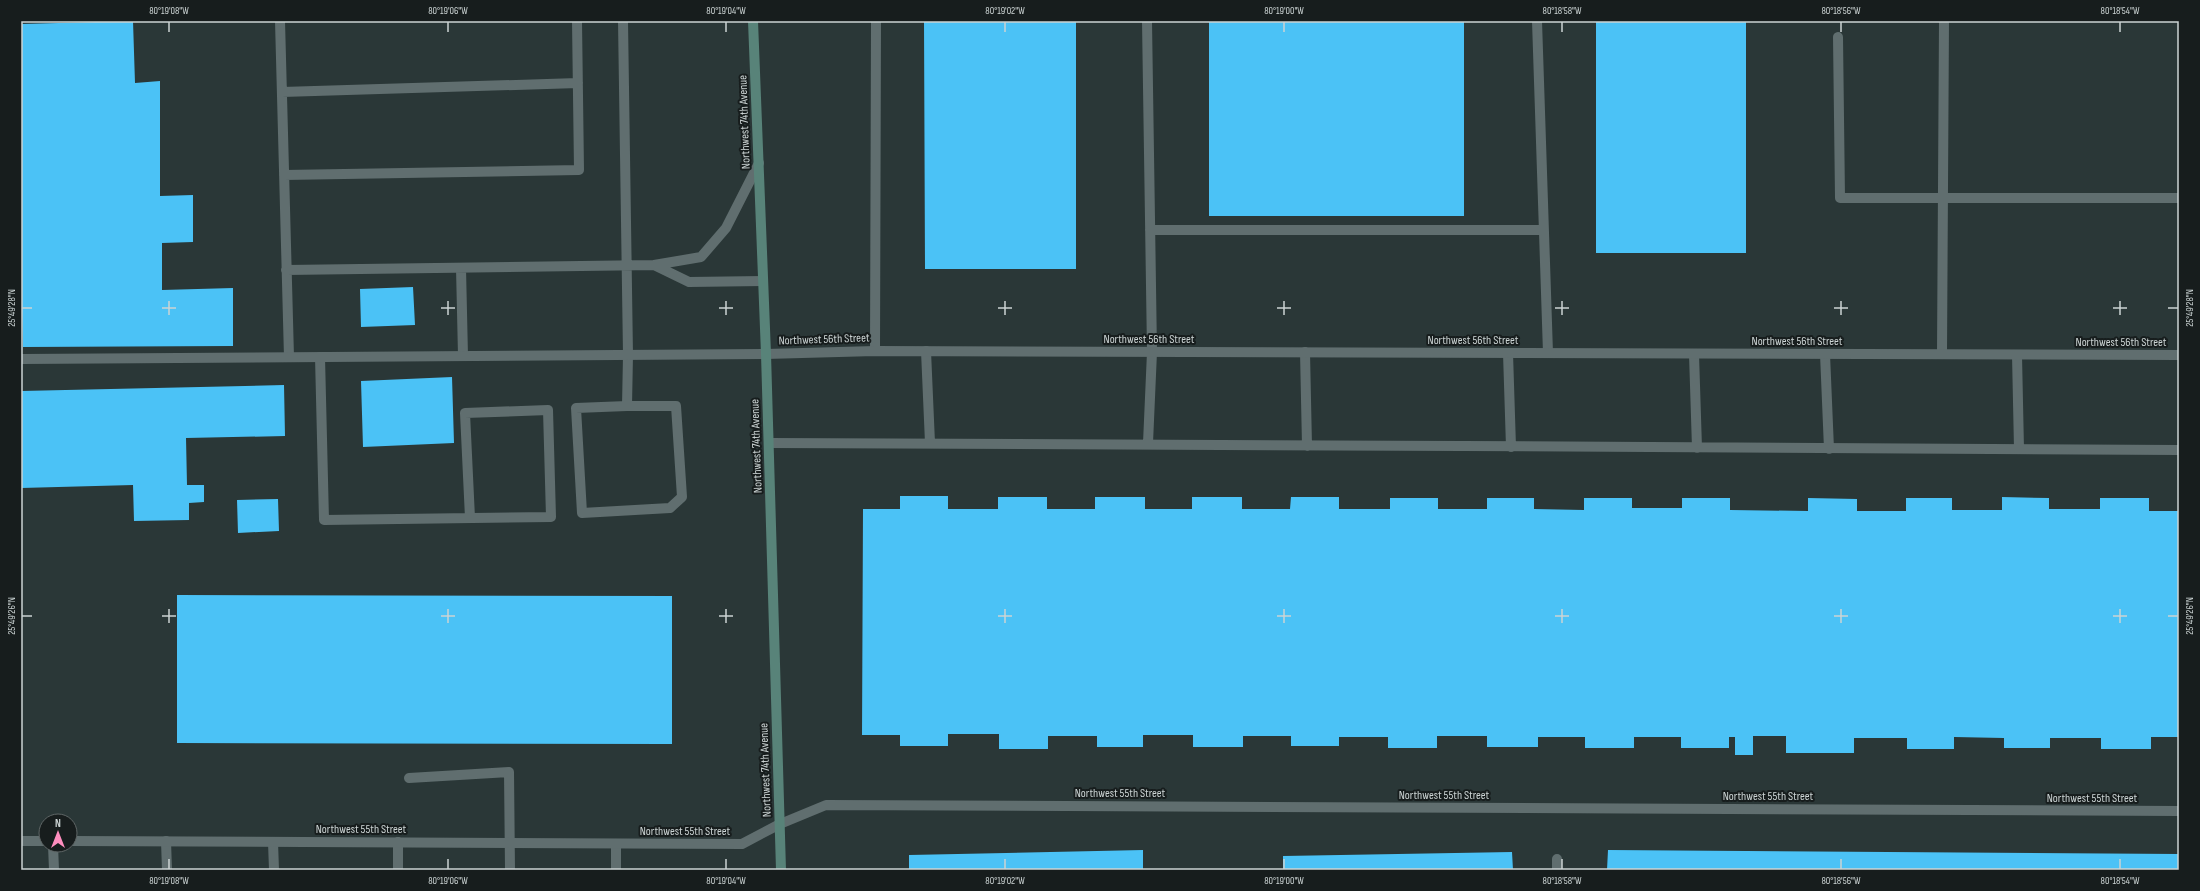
<svg xmlns="http://www.w3.org/2000/svg" width="2200" height="891" font-family="'Sofia Sans Condensed',sans-serif">
<rect width="100%" height="100%" fill="#2a3737"/>
<!-- building -->
<path fill="#4bc2f6" d="M133 21 135 83 160 81V196L193 195V242L162 243V290L233 288V346L23 347 21 274V24Z
M924 21H1076V269H925Z
M1209 21H1464V216H1209Z
M1596 21H1746V253H1596Z
M413 287 415 325 361 327 360 289Z
M452 377 454 443 363 447 361 381Z
M284 385 285 436 186 438 187 485H204V502L189 503V520L134 521 133 485 21 488V391Z
M900 496H948V509H998V497H1047V509H1095V497H1145V509H1192V497H1242V509H1290L1291 497H1339V509H1390V498H1438V509H1487V498H1534V509L1584 510V498H1632V508H1682V498H1730V510L1808 511V498L1857 499V511H1906V498H1952V510H2002V497L2049 498V509H2100V498H2149V511H2179V737H2151V749H2101V738H2050V748H2004V738L1954 737V749H1907V738H1854V753H1786V736H1753V755H1735V737H1729V748H1681V737H1634V748H1585V737H1538V747H1487V736H1437V748H1388V737H1339V746H1291V736H1243V747H1193V735H1143V747H1097V736H1048V749H999V734H948V746H900V735H862L863 509H900Z
M278 499 279 531 238 533 237 500Z
M177 595 672 596V744L177 743Z
M1143 850V870H909V855Z
M1608 850 2179 854V870H1607Z
M1512 852 1513 870H1283V856Z"/>
<g fill="none" stroke-linecap="round" stroke-linejoin="round">
<!-- lane -->
<path stroke="#606e6f" stroke-width="10" d="M280 21 289 357
M623 21 628 355 627 406H676L682 497 670 508 582 513 576 408 627 406
M1147 21 1152 352 1148 443
M1537 21 1548 353
M1838 37 1840 198H2179
M282 92 578 83
M284 175 579 170 577 21
M1150 230H1543
M654 265 701 257 726 228 759 163
M461 268 463 356
M286 270 654 265 689 282 763 281
M875 351 876 21
M926 351 930 443
M1305 352 1307 446
M1508 353 1511 447
M1694 354 1697 448
M1825 354 1829 449
M1942 354 1944 21
M2017 355 2019 449
M320 357 324 520 551 517 548 410 465 413 470 518
M769 443C1239 443 1709 448 2179 450
M409 778 509 772 510 870
M166 841 167 870
M273 842 274 870
M53 845 54 870
M398 870V842
M616 870V844
M1557 870V859"/>
<!-- street -->
<path stroke="#606e6f" stroke-width="10" d="M21 359 766 354 875 351 2179 355
M21 841H46
M70 841 742 844 780 824 826 805 2179 811"/>
<!-- secondary -->
<path stroke="#588379" stroke-width="10" d="M753 21 766 354 781 870"/>
</g>
<!-- ticks -->
<path fill="none" stroke="#ccd4d4" stroke-width="1.5" d="M169 22V32M448 22V32M726 22V32M1005 22V32M1284 22V32M1562 22V32M1841 22V32M2120 22V32M169 301V315M448 301V315M726 301V315M1005 301V315M1284 301V315M1562 301V315M1841 301V315M2120 301V315M22 308H32M162 308H176M441 308H455M719 308H733M998 308H1012M1277 308H1291M1555 308H1569M1834 308H1848M2113 308H2127M2168 308H2178M169 609V623M448 609V623M726 609V623M1005 609V623M1284 609V623M1562 609V623M1841 609V623M2120 609V623M22 616H32M162 616H176M441 616H455M719 616H733M998 616H1012M1277 616H1291M1555 616H1569M1834 616H1848M2113 616H2127M2168 616H2178M169 859V869M448 859V869M726 859V869M1005 859V869M1284 859V869M1562 859V869M1841 859V869M2120 859V869"/>
<g text-anchor="middle" stroke-width="4" stroke-linejoin="round" paint-order="stroke">
<!-- street labels -->
<g font-size="12" fill="#ccd4d4" stroke="#171d1d">
<text transform="translate(744 122) rotate(-92)" y="4">Northwest 74th Avenue</text>
<text transform="translate(824 339) rotate(-2)" y="4">Northwest 56th Street</text>
<text x="1149" y="343">Northwest 56th Street</text>
<text x="1473" y="344">Northwest 56th Street</text>
<text x="1797" y="345">Northwest 56th Street</text>
<text x="2121" y="346">Northwest 56th Street</text>
<text transform="translate(756 446) rotate(-92)" y="4">Northwest 74th Avenue</text>
<text transform="translate(765 770) rotate(-92)" y="4">Northwest 74th Avenue</text>
<text x="1120" y="797">Northwest 55th Street</text>
<text x="1444" y="799">Northwest 55th Street</text>
<text x="1768" y="800">Northwest 55th Street</text>
<text x="2092" y="802">Northwest 55th Street</text>
<text x="361" y="833">Northwest 55th Street</text>
<text x="685" y="835">Northwest 55th Street</text>
</g>
</g>
<!-- border -->
<rect width="2200" height="891" fill="none" stroke="#171d1d" stroke-width="44"/>
<!-- north arrow -->
<g transform="translate(58 833)"><circle r="19" fill="#171d1d" stroke="#5f6666"/>
<path d="M0-3L7 15L0 10L-7 15Z" fill="#fe8ebe"/>
<text y="-6" font-size="11" font-weight="bold" text-anchor="middle" fill="#ccd4d4">N</text>
</g>
<rect x="22" y="22" width="2156" height="847" fill="none" stroke="#ccd4d4" stroke-width="1.5"/>
<g font-size="10" text-anchor="middle" fill="#ccd4d4">
<text x="169" y="14">80°19'08"W</text>
<text x="448" y="14">80°19'06"W</text>
<text x="726" y="14">80°19'04"W</text>
<text x="1005" y="14">80°19'02"W</text>
<text x="1284" y="14">80°19'00"W</text>
<text x="1562" y="14">80°18'58"W</text>
<text x="1841" y="14">80°18'56"W</text>
<text x="2120" y="14">80°18'54"W</text>
<text transform="translate(11 308) rotate(-90)" y="4">25°49'28"N</text>
<text transform="translate(2189 308) rotate(-90)" y="4">25°49'28"N</text>
<text transform="translate(11 616) rotate(-90)" y="4">25°49'26"N</text>
<text transform="translate(2189 616) rotate(-90)" y="4">25°49'26"N</text>
<text x="169" y="884">80°19'08"W</text>
<text x="448" y="884">80°19'06"W</text>
<text x="726" y="884">80°19'04"W</text>
<text x="1005" y="884">80°19'02"W</text>
<text x="1284" y="884">80°19'00"W</text>
<text x="1562" y="884">80°18'58"W</text>
<text x="1841" y="884">80°18'56"W</text>
<text x="2120" y="884">80°18'54"W</text>
</g>
</svg>
